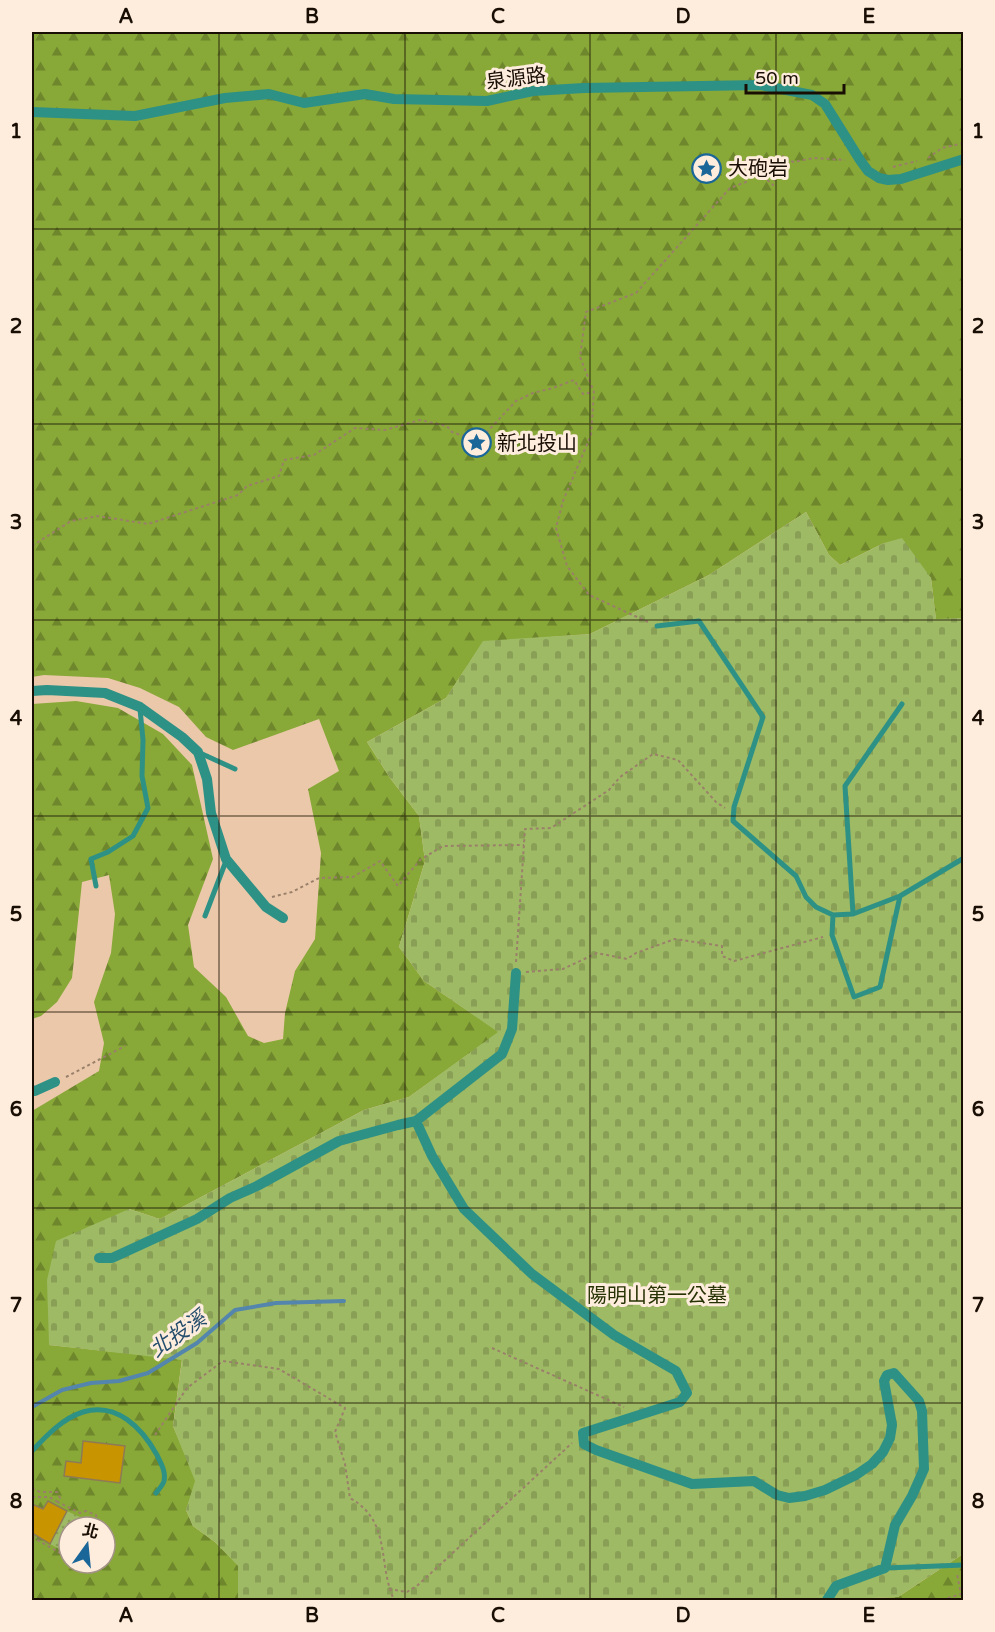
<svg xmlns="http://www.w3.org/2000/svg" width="995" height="1632" font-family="'Varela Round','Noto Sans TC',sans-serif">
<defs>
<pattern id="forest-firs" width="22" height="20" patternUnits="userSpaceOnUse" patternTransform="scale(1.5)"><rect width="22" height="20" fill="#88a837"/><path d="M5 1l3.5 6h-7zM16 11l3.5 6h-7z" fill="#6e872c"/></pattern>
<pattern id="cemetery-stones" width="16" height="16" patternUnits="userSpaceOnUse" patternTransform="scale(1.5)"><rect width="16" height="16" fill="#9eba64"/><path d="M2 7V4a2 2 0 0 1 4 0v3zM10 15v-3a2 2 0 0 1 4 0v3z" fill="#889f55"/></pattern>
<pattern id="garden-dots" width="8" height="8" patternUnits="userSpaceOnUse" patternTransform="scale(1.5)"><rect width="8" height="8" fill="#9eba64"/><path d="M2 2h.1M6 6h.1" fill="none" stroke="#889f55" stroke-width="1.8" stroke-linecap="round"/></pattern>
</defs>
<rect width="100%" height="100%" fill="#eac8a9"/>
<!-- forest -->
<path fill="url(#forest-firs)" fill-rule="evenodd" d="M32 32H963V618L936 620 931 578 884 543 840 565 829 555 806 512 709 575 590 634 483 642 446 698 367 742 390 778 419 816 425 861 399 947 424 981 499 1032 409 1097 364 1110 160 1219 129 1209 49 1345 182 1359 173 1426 196 1481 186 1510 193 1526 215 1542 239 1566 238 1598 231 1600H32V1111L99 1071 104 1043 94 1002 111 953 115 914 109 875 82 882 72 978 57 1002 41 1016 32 1019V704L76 701 118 708 163 734 192 765 213 859 188 925 194 967 226 997 248 1036 264 1043 283 1039 285 1013 295 971 315 939 321 853 308 789 339 771 319 719 233 750 206 737 179 707 140 688 108 678 44 675 32 677ZM69 1527H105V1563H69Z
M963 1554V1597L953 1600H820L898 1597Z"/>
<!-- cemetery -->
<path fill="url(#cemetery-stones)" d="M806 512 829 555 840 565 884 543 902 538 931 578 936 619 963 618V1554L898 1597 820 1600H231L238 1598V1566L215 1542 193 1526 186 1510 195 1481 173 1426 182 1360 49 1345 47 1280 56 1241 129 1209 160 1219 364 1110 409 1097 498 1032 424 981 399 947 425 861 419 816 390 778 367 742 446 698 483 641 590 634 709 575Z"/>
<!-- garden -->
<path fill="url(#garden-dots)" d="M67 1511 101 1527H69V1554L50 1544Z"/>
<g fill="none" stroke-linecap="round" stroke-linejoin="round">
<!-- stream -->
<path stroke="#5486ad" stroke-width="4" d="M32 1407 62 1390 91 1383 119 1381 148 1373 197 1343 235 1310 276 1303 344 1301"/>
</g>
<!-- building -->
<path fill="#c89400" stroke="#8e7b56" stroke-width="1.5" d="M83 1441 125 1446 120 1483 64 1476 66 1461 81 1463Z
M48 1501 67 1511 50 1544 32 1533V1504L43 1509Z"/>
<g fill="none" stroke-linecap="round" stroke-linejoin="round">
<!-- path -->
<path stroke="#9a806a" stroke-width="2" stroke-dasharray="3 3" stroke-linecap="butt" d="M928 158 942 148 964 143
M893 167 917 161
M469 438 487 432 516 401 533 393 553 388 574 380 583 394 594 392
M32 546 71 521 98 516 148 524 238 495 247 486 279 476 284 460 314 455 355 428 385 430 420 420 447 426 452 432 469 438
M648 622 589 595 567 566 556 528 563 501 591 435 594 392 580 357 586 312 636 293 730 188 746 182 745 160 773 185 783 156 793 162 814 158 845 160
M272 897 292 892 319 878 353 877 380 861 398 886 420 860 443 846 524 845
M516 962 525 829 551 828 609 790 620 777 653 754 678 760 716 802 725 808
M526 972 563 969 597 953 627 959 636 953 675 939 722 946V956L734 961 823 937
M66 1077 125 1046
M492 1348 624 1407
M155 1435 187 1388 223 1361 279 1369 345 1408 335 1432 345 1464 350 1498C392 1522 377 1562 394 1600
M32 1488 40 1492H57L60 1498 58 1502 80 1513 86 1511 96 1515 98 1521 90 1524 88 1527
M32 1497H49L58 1502
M32 1537 69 1558
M69 1546 63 1536 68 1524 74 1521 90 1524
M389 1589 407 1592 418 1585 572 1443
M942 1600 961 1594 957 1574"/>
<!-- service -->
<path stroke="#2e9186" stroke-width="5" d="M657 626 699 621 763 717 734 807 733 821 796 876 806 897 816 907 833 915 853 914 900 896 964 858
M200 753 235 769
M96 886 91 859 108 852 133 836 148 808 142 776 143 740 140 709
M853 914 845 786 902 704
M833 915 832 935 854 997 880 987 900 896
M205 916 226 861
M32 1451C46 1436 63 1418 83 1412 117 1402 142 1428 157 1455 161 1464 166 1471 164 1481 163 1485 159 1489 156 1493
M885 1568 964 1565"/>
<!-- minor -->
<path stroke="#2e9186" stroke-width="10" d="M32 112 135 116 225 98 269 94 304 103 365 94 394 99 487 101 533 91 584 88 760 85 812 95 825 104 860 160 868 171 879 178 888 180 901 179 964 159
M32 691 47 690 105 693 140 707 182 737 198 752 207 779 211 813 226 859 266 907 283 918
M516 973 512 1029 502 1054 416 1121 432 1156 464 1209 532 1274 614 1335 676 1371 687 1393 680 1402 583 1433 584 1444 596 1450 692 1484 754 1481 777 1495 789 1498 805 1496 825 1490 856 1475 872 1464 883 1452 890 1438 892 1425 884 1381 887 1375 894 1373 919 1401 922 1411 924 1469 912 1496 895 1525 885 1568 836 1586 827 1600
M32 1090 35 1091 55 1082
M99 1258H112L197 1219 230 1198 257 1186 339 1141 398 1125 416 1121"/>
</g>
<!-- grid -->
<path fill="none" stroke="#190e04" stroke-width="1.5" stroke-opacity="0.55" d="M219 32V1600M405 32V1600M590 32V1600M776 32V1600M32 229H964M32 424H964M32 620H964M32 816H964M32 1012H964M32 1208H964M32 1403H964"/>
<!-- icons -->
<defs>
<symbol id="sight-ring" viewBox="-11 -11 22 22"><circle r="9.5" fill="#feecdc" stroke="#1a6699" stroke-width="1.5"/><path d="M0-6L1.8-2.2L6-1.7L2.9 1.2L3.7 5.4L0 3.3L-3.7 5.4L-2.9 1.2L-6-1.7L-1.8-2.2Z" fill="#1a6699"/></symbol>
</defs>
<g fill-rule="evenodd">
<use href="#sight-ring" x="690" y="152" width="33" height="33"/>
<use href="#sight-ring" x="460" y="426" width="33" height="33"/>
</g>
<g text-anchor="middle" stroke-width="6" stroke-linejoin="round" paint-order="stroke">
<!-- street labels -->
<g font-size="20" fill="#190e04" stroke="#feecdc">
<text transform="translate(516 78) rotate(-7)" y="7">泉源路</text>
</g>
<!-- poi labels -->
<g font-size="20" fill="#190e04" stroke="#feecdc" text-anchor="start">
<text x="728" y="175">大砲岩</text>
<text x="497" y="450">新北投山</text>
</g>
<!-- park labels -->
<g font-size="20" fill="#263203" stroke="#feecdc">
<text x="657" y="1302">陽明山第一公墓</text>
</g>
<!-- water labels -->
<g font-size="21" font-style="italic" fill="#244d6c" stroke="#feecdc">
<text transform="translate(178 1334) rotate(-35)" y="7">北投溪</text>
</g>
</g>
<!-- border -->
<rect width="995" height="1632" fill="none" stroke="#feecdc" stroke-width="66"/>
<!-- north arrow -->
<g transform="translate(87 1545) rotate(15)"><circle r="28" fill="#feecdc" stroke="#a29386" stroke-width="1.5"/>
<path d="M0-4.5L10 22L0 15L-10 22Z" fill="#1a6699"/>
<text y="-9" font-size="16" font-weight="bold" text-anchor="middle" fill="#190e04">北</text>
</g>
<!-- scale -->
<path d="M746 84v9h98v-9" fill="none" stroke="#190e04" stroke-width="3"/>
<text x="755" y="84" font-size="18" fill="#190e04" stroke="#feecdc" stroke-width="4.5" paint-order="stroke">50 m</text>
<rect x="33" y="33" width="929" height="1566" fill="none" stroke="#190e04" stroke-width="2"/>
<g font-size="20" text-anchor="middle" font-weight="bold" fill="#190e04">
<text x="126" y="23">A</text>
<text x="312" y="23">B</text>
<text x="498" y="23">C</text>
<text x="683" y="23">D</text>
<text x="869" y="23">E</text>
<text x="16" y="138">1</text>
<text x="978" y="138">1</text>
<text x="16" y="333">2</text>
<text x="978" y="333">2</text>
<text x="16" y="529">3</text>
<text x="978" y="529">3</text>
<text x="16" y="725">4</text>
<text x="978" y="725">4</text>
<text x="16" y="921">5</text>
<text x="978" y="921">5</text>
<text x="16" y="1116">6</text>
<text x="978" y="1116">6</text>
<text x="16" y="1312">7</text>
<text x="978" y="1312">7</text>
<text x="16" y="1508">8</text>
<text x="978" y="1508">8</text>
<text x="126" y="1622">A</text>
<text x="312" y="1622">B</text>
<text x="498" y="1622">C</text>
<text x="683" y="1622">D</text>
<text x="869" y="1622">E</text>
</g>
</svg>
